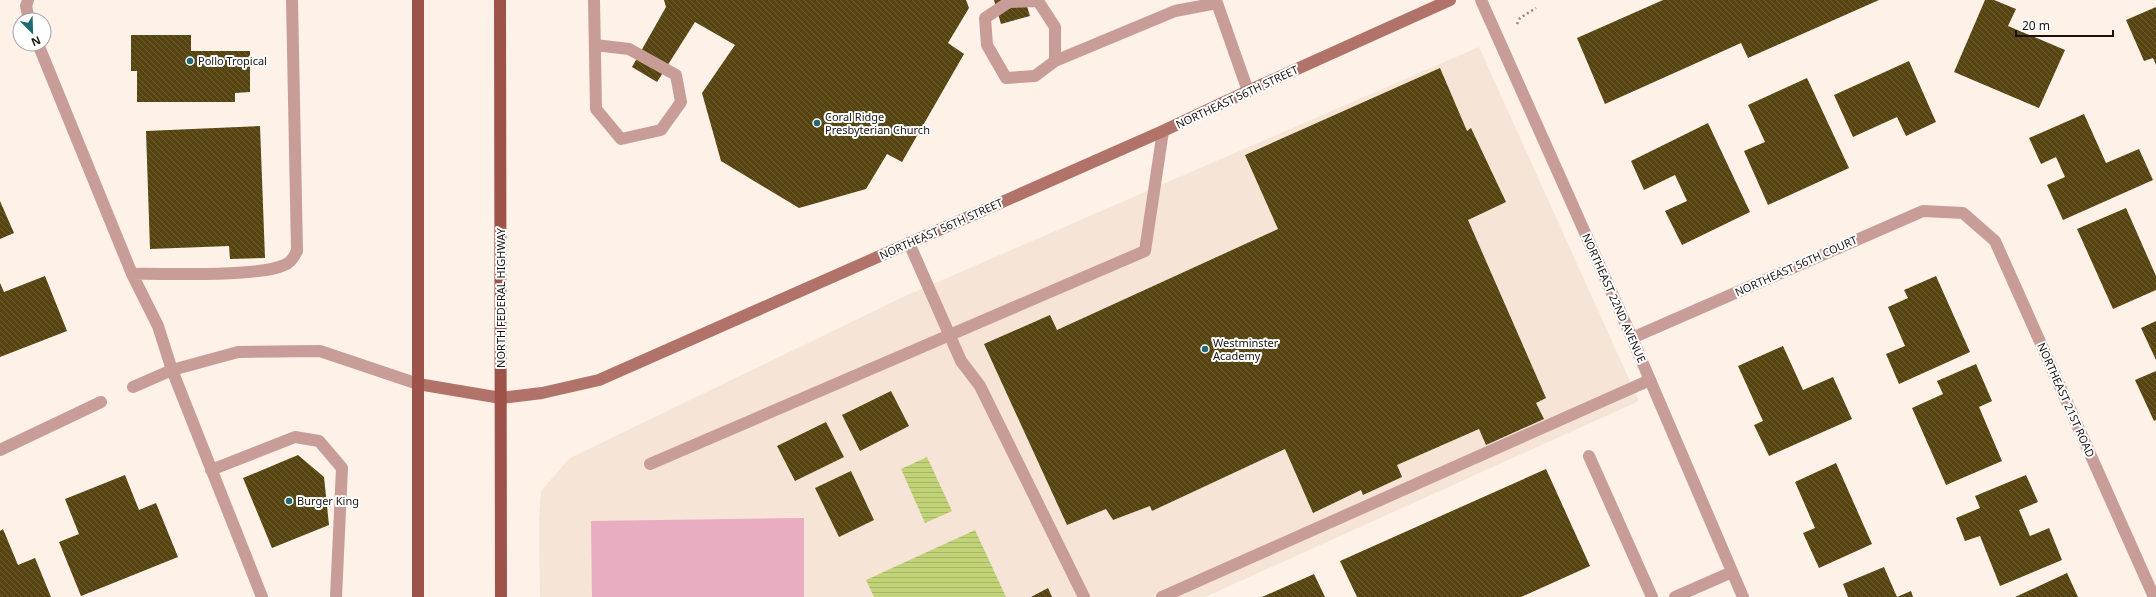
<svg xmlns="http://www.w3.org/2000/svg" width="2156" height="597" font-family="'Noto Sans',sans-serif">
<defs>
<pattern id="water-rules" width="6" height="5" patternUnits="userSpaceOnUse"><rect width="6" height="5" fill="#c1d377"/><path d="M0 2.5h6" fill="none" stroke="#a5b466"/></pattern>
<pattern id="building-back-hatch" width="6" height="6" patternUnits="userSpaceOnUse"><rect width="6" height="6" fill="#564411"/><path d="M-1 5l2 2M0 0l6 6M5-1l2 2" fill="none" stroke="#6a5b32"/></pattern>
</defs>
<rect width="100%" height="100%" fill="#fef1e8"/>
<!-- built -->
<path fill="#f6e4d6" d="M1479 47 1639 401 1205 597H540L539 519 541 491 570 458 903 297Z"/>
<!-- grass -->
<path fill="#e9adc1" d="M804 518V597H592L591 521Z"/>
<!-- water -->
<path fill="url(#water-rules)" d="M927 457 952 511 925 523 901 469Z
M975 530 1006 597H874L866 580Z"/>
<!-- building -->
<path fill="url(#building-back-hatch)" d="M664 0H966L969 8 948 43 964 54 902 162 887 154 866 189 799 208 721 161 702 93 735 45 695 22 657 82 632 67 666 7Z
M994 0H1025L1030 16 1001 24Z
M1663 0H1879L1748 58 1741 43 1605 104 1577 38Z
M1985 0H1994L2016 9 2008 26 2065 50 2039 108 1954 72Z
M2156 7V65L2153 58 2144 61 2126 20Z
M131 35H191V51H250V92L235 93V102H137V71H131Z
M1909 61 1936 122 1906 136 1897 117 1853 137 1834 95Z
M1440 68 1467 131 1471 128 1506 202 1468 220 1546 398 1536 403 1544 419 1486 445 1479 429 1397 465 1402 477 1363 495 1361 490 1313 513 1285 449 1152 511 1150 506 1113 520 1106 509 1067 525 984 344 1050 315 1057 330 1278 229 1245 155Z
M1807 78 1849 168 1768 205 1744 151 1765 142 1748 105Z
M2084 114 2106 163 2139 149 2153 180 2063 220 2047 185 2065 177 2056 157 2041 164 2029 138Z
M1708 123 1750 212 1682 245 1665 211 1687 201 1675 175 1644 190 1631 161Z
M260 126 265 258 230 259 229 246 150 249 146 131Z
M0 201 14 233 0 239Z
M2126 208 2156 276V290L2113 309 2077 229Z
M45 276 67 331 0 357V283L4 292Z
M1936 276 1970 352 1899 384 1886 354 1905 346 1888 307 1908 298 1904 290Z
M2156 321V360L2141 328Z
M1783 346 1803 390 1833 377 1852 419 1769 456 1754 425 1763 421 1738 366Z
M1976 364 1992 401 1979 407 2002 461 1946 485 1912 408 1943 394 1937 381Z
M2156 371V420L2154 421 2135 380Z
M891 391 909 426 860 451 842 415Z
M826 422 844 457 795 481 777 446Z
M298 455 324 477 329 525 272 548 243 478Z
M1836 463 1872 544 1819 568 1803 533 1815 528 1795 482Z
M1546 469 1590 566 1521 597H1357L1340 561Z
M851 471 874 520 839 537 815 488Z
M125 475 139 510 156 503 178 557 81 596 59 542 79 534 65 499Z
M2026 475 2038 502 2019 510 2030 536 2049 528 2062 560 2000 586 1980 536 1965 541 1956 518 1980 508 1975 496Z
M3 529 18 565 35 558 51 597H0V531Z
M1884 567 1897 597 1911 591 1913 597H1848L1843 584Z
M2067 573 2078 597H2015Z
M1314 574 1325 597H1262Z
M1048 588 1052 597H1031Z"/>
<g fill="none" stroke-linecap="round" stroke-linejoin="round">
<!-- path -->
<path stroke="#8f8680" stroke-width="2.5" stroke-dasharray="2 3" stroke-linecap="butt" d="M1517 24 1520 18 1536 8"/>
<!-- lane -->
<path stroke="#c99d97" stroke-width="12" d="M28 0 26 6 29 20
M594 0 596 109 621 139 661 130 681 102 676 75 629 49 595 45
M38 44 132 274 158 326 172 370 262 597
M1055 61V27L1038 1 1009 2 985 18 987 45 1006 78 1035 76 1055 61 1175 11 1217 3 1248 91
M909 243 961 361 980 386 1084 597
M132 274C163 273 267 278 288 263 292 261 295 255 297 251L292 0
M1589 456 1652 597
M650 464 1145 251 1163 131
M211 470 295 437 319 441 342 468 336 597
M1162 597 1650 380"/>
<!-- street -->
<path stroke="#c99d97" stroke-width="12" d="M1481 0 1632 338 1743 597
M1632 338 1923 211 1963 213 1995 241 2154 597
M133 387 172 370 238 352 320 351 418 384
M0 450 101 402
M1675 597 1732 572"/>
<!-- secondary -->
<path stroke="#b1726a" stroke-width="12" d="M418 384 501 398 542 393 599 380 1163 131 1248 91 1450 0"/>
<!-- primary -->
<path stroke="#9e534a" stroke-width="12" d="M418 0V597
M500 0 501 597"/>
</g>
<!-- markers -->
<g fill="#206a74" stroke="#fff" stroke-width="1.5">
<circle cx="190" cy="61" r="4"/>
<circle cx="817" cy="123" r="4"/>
<circle cx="1205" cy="349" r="4"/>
<circle cx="289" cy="501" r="4"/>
</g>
<g text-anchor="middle" stroke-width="4" stroke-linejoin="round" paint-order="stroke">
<!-- poi labels -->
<g font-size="11" fill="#171310" stroke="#fff" text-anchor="start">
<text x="198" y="65">Pollo Tropical</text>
<text x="825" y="121">Coral Ridge<tspan x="825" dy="13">Presbyterian Church</tspan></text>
<text x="1213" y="347">Westminster<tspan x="1213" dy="13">Academy</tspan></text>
<text x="297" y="505">Burger King</text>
</g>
<!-- street labels -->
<g font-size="11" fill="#171310" stroke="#fff">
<text transform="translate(1237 97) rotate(-25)" y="4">NORTHEAST 56TH STREET</text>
<text transform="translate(941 229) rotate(-24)" y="4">NORTHEAST 56TH STREET</text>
<text transform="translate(1796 266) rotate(-24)" y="4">NORTHEAST 56TH COURT</text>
<text transform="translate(501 298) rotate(-90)" y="4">NORTH FEDERAL HIGHWAY</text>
<text transform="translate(1614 298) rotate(66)" y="4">NORTHEAST 22ND AVENUE</text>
<text transform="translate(2066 400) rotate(66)" y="4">NORTHEAST 21ST ROAD</text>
</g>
</g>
<!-- north arrow -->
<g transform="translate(32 32) rotate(157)"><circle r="19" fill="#ffffff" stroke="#a2a19f"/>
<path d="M0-3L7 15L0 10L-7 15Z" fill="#206a74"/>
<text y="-6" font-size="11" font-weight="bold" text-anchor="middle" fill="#171310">N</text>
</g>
<!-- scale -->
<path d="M2016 30v6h97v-6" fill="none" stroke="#171310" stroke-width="2"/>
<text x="2022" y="30" font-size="12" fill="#171310" stroke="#ffffff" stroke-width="3" paint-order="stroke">20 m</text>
</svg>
